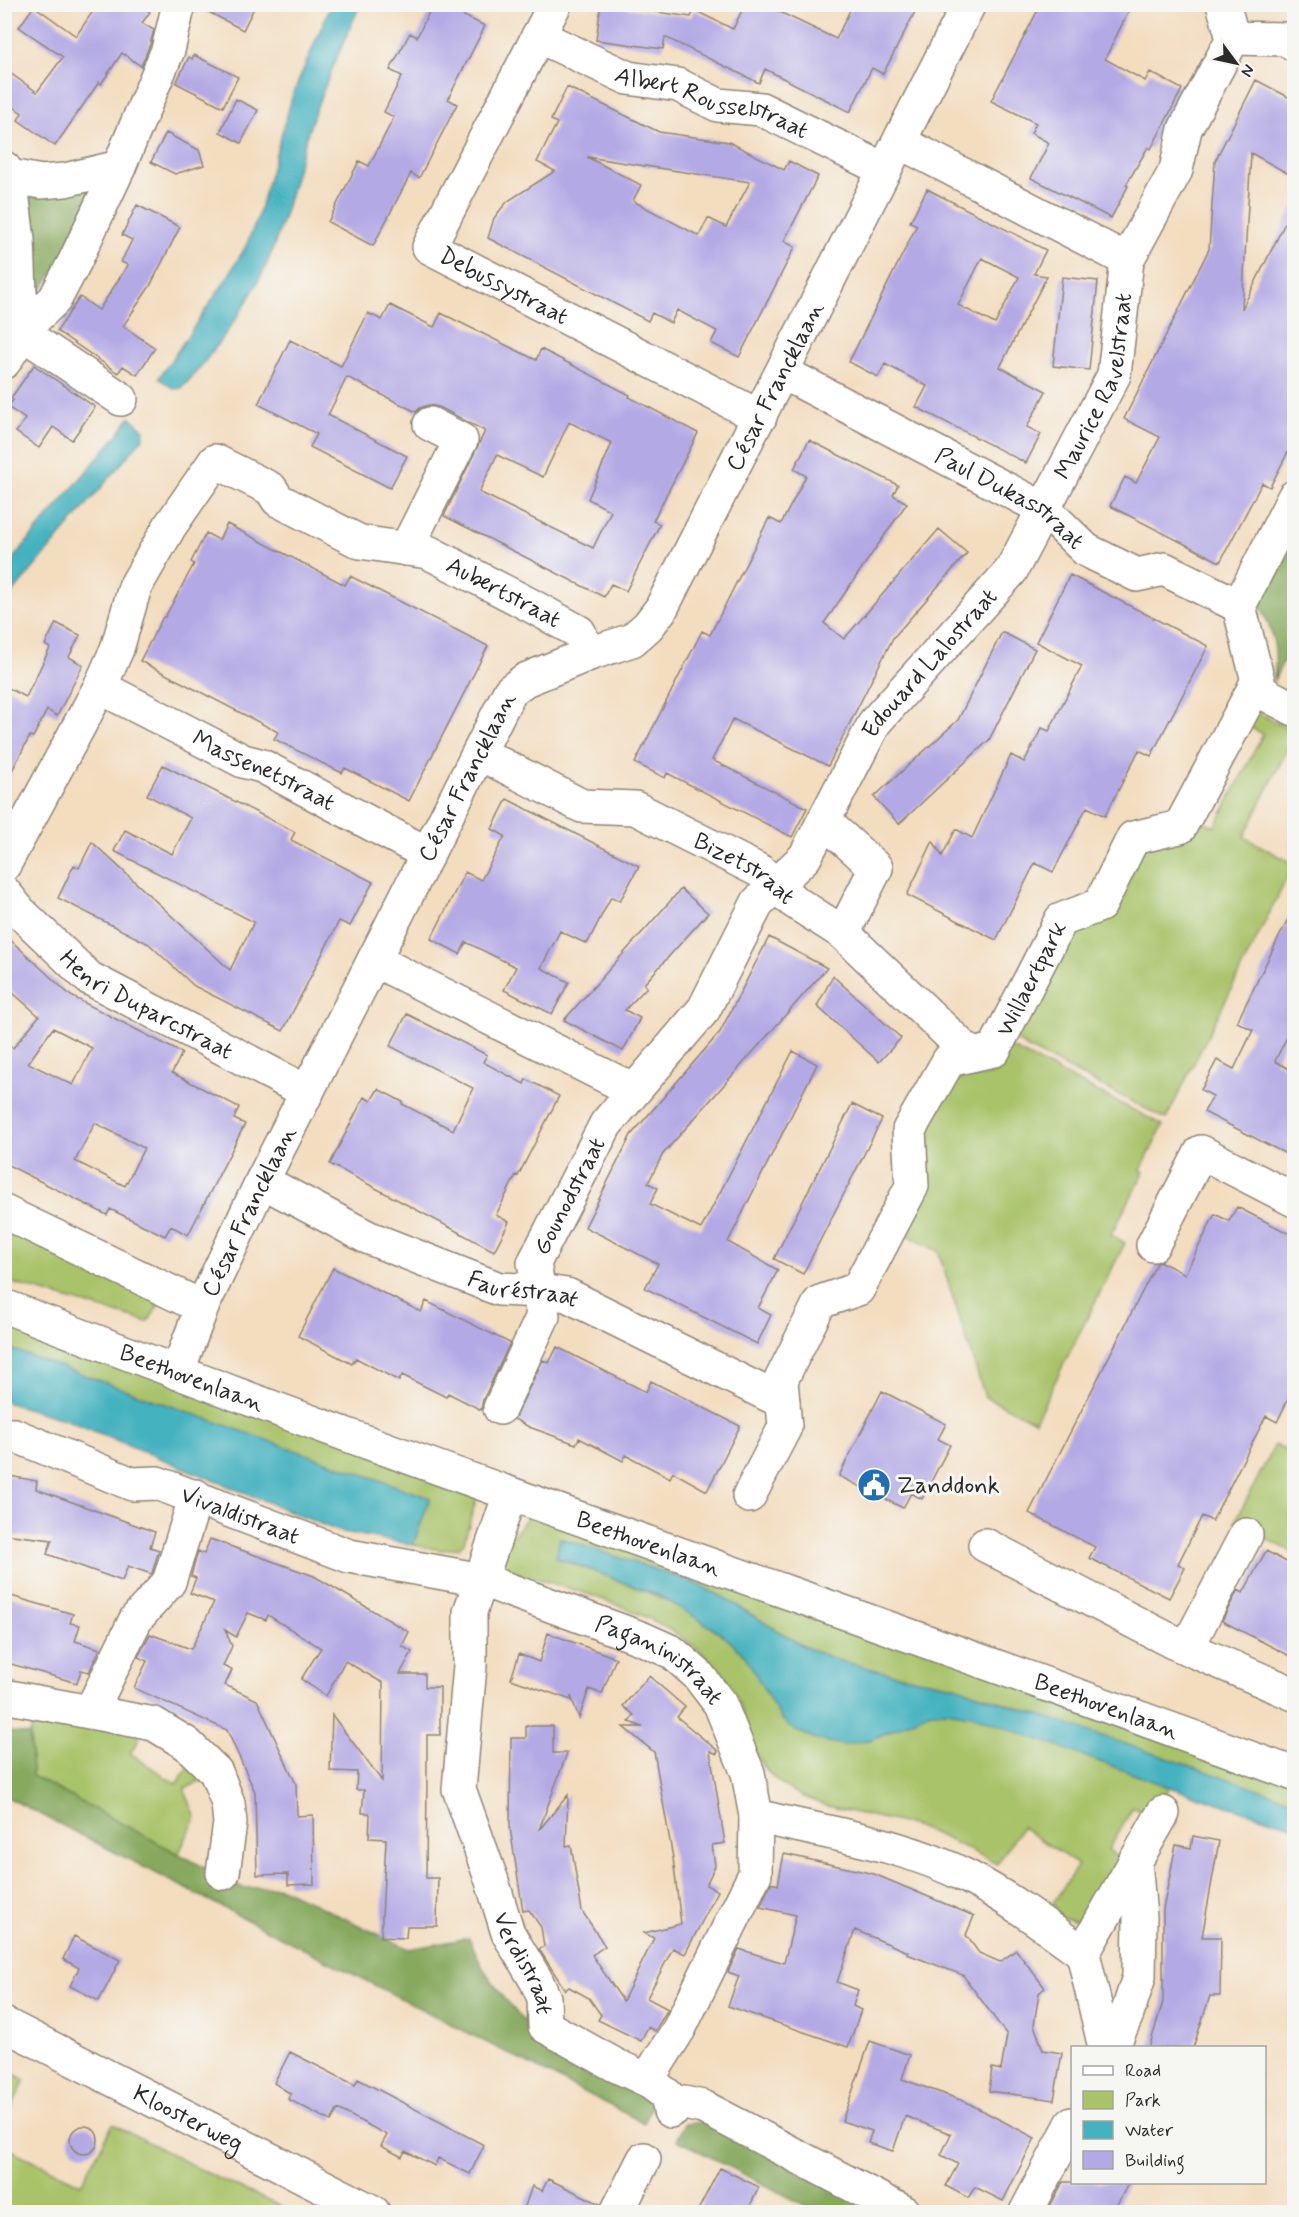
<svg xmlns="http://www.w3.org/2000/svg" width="1299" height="2217" font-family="Mynerve,sans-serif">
<rect width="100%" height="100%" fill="#f6f6f2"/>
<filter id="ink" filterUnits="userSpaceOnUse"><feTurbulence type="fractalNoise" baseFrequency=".0167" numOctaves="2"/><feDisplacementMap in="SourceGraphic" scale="12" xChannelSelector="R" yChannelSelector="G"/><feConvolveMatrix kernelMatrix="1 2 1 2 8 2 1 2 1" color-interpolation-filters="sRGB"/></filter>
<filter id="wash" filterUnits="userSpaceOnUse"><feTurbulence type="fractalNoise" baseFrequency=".008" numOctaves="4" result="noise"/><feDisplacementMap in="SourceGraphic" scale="24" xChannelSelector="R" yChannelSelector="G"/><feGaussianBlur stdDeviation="1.35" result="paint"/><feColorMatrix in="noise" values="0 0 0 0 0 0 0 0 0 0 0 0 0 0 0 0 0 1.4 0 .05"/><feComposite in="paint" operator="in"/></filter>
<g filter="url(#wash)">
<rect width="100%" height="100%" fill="#f3ddbf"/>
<!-- green -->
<path fill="#a8c369" stroke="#6a774a" stroke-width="1.5" d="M1253 710 1294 732V736L1244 837 1294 864 1166 1119 1028 1048 1014 1039 1071 928 1142 850 1197 819 1215 827 1263 734 1245 725Z
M1010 1047 1163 1125 1141 1170 1144 1172 1111 1235 1125 1243 1035 1421 985 1397 938 1251 899 1231 918 1127 941 1082 995 1074Z
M4 1228 161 1301 148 1322 5 1281Z
M5 1318 478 1493 464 1542 459 1548 441 1550 413 1545 430 1498 5 1347Z
M1275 1445 1294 1455V1553L1235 1522Z
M534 1508 1294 1779V1801L954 1686 892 1674 837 1660 801 1645 721 1596 690 1581 560 1538 556 1558C619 1581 698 1604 744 1655 760 1672 770 1697 781 1718L870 1740 930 1712 947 1711 972 1715 1169 1787 1152 1817 1133 1807 1108 1850 1126 1862 1086 1922 1061 1918 1053 1903 1078 1865 1022 1827 997 1864C969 1850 940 1834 910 1825 869 1813 820 1811 784 1786 746 1760 752 1723 732 1688 689 1615 574 1590 499 1568L495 1560Z
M35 1716 139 1729V1740L130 1753 176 1784 189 1767 209 1778 184 1789 196 1817 178 1855 32 1776 30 1735Z
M5 2069 25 2080 5 2121Z
M113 2124 217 2178 294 2212H5V2147L81 2184Z"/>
<!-- forest -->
<path fill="#86a95d" stroke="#586a44" stroke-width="1.5" d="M94 183 71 248 36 297 27 190Z
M1294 513V639L1273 682C1280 651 1272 627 1257 601Z
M4 1731 30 1735 32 1776 243 1888 279 1887 409 1949 469 1938 483 1968 504 1999 541 2039 656 2098 644 2123 5 1796Z
M705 2122 875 2212H818L677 2140 684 2124Z"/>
<!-- water -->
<path fill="#44b2bf" stroke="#386e75" stroke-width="1.5" d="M331 5H360C343 44 325 83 311 123 294 173 285 228 261 276 242 314 211 356 182 388L174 389 159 378 226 280 245 248 257 220 293 94Z
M130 417 144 430 143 438 5 602V568L119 433Z
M5 1347 430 1498 413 1545 338 1531 67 1420 5 1402Z
M560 1538 690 1581 721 1596 801 1645 837 1660 892 1674 954 1686 1294 1801V1827L1169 1787 972 1715 947 1711 930 1712 870 1740 843 1745 819 1740 796 1731 781 1719 745 1656 721 1633 660 1596 556 1557Z"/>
<g id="blocks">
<!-- building -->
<path fill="#b3aae5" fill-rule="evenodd" d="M98 4H138L150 12 142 23 154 30 150 44 141 66 122 53 101 84 99 82 55 146 18 120 22 113 4 100V69L37 92 63 57 19 27 34 6 76 36Z
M197 4H256L243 30 197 6Z
M433 4H468L462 15 485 26 448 99 457 104 448 122 419 178 411 173 373 246 328 222 359 161 369 166 394 117 384 112 402 76 390 70 410 33 417 37Z
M601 4 691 17 694 10 733 29 745 4H763L836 39 853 4H919L883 74 872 68 850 112 765 69 759 83 665 37 663 49 596 40Z
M1041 4H1132L1105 59 1145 81 1150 72 1182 89 1151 149 1148 147 1126 185 1128 186 1111 218 1031 178 1049 143 1031 133 1036 123 991 101Z
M194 55 238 77 223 107 176 83 189 57 192 59Z
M1256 80 1294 100V177L1251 153 1242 309 1294 205V440L1270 487 1262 483 1220 562 1110 506 1125 477 1136 483 1160 437 1124 419 1209 249 1215 161Z
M567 87 659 132 729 142 784 170 789 161 818 176 784 241 795 247 739 357 711 343 717 331 677 310 671 323 652 313 648 321 488 238 494 218 501 209 508 201 555 171 537 162 557 123 551 120ZM587 157 697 174 750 182 726 227 708 218 699 236 633 201 641 185Z
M236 99 258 110 241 143 220 132Z
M166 133 199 150 204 165 175 174 151 162Z
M927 189 1046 250 1034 274 1047 276 1000 367 1046 391 1027 427 1041 434 1026 463 916 407 927 386 885 364 878 377 849 362 917 225 910 222ZM982 258 1019 277 995 324 958 305Z
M137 205 180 227 150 286 123 326 155 348 137 375 123 366 118 373 57 331 80 297 99 310 128 265 121 262 132 240 122 235Z
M1062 277 1098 281 1089 370 1053 366Z
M390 305 434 327 441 313 536 360 541 349 630 395 629 397 698 433 653 521 660 524 626 591 611 584 604 597 444 516 485 431 439 407 429 405 420 408 416 412 347 377 328 415 407 456 390 488 310 447 317 434 258 404 290 340 341 366 368 313 382 320ZM569 422 612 443 588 499 611 511 593 548 479 492 497 455 543 477Z
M34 365 95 407 72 440 53 427 39 448 16 432 25 419 8 407 13 400 11 398Z
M809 440 898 485 893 495 907 503 824 623 844 639 939 529 967 553 893 638 828 766 733 719 712 760 807 808 792 837 667 773 665 778 635 763 702 631 710 635 769 518 781 524 806 476 794 469Z
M227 524 345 585 350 576 488 646 409 801 345 768 342 773 274 739 278 732 140 661 163 617H165L194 564 191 562 206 533 219 540Z
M1070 575 1208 646 1151 756 1139 750 1105 816 1087 807 1053 872 1035 863 996 940 907 895 933 841 942 856 956 829 972 838 1011 755 1024 762 1042 728 1049 731 1059 711 1082 666 1036 642Z
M56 623 80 635 69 657 83 665 57 716 47 710 33 737 30 736 4 786V686L26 697 50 648 45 645Z
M1002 632 1035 649 989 740 899 824 874 797 958 720Z
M163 765 295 832 291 840 373 882 350 926 339 921 283 1031 194 986 149 944 58 898 74 865 79 868 92 842 230 970 254 922 114 851 125 830 172 854 191 818 147 795Z
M507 799 639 866 620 901 611 897 587 944 560 931 541 968 569 982 552 1014 504 990 516 967 466 942 460 954 431 939 465 872 481 880 505 836 492 829Z
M681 889 708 913 644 984 647 987 625 1010 640 1018 623 1051 564 1020Z
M1294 907V1023L1275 1061 1294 1072V1158L1204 1112 1213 1096 1201 1090 1217 1060 1234 1069 1253 1030 1237 1022Z
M4 934 71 996 182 1053 172 1073 239 1107 234 1119 245 1124 188 1235 171 1226 165 1236 110 1209 107 1215 4 1163V1042L13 1048 39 1016 4 985ZM53 1028 92 1048 73 1085 28 1063ZM95 1123 144 1148 125 1186 75 1161Z
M769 937 827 968 663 1154 648 1183 658 1188 650 1204 701 1229 793 1051 817 1064 728 1242 778 1270 758 1308 771 1315 757 1344 645 1288 658 1264 585 1227 631 1135 720 1032Z
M833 976 901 1038 879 1062 817 1006Z
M407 1014 487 1055 483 1062 524 1084 526 1079 559 1096 518 1176 516 1175 496 1215 509 1222 494 1251 330 1164 364 1097 371 1101 378 1089 403 1102 402 1104 453 1130 473 1088 390 1046Z
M852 1104 882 1119 803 1274 774 1259Z
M1237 1207 1294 1236V1387L1277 1422 1266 1416 1212 1521 1202 1516 1178 1564 1185 1568 1169 1598 1089 1558 1095 1547 1029 1513 1157 1263 1161 1262 1185 1274 1215 1214 1229 1221Z
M333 1268 421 1312 426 1301 510 1343 483 1400 481 1410 448 1393 446 1397 402 1375 399 1381 356 1358 352 1364 298 1336Z
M557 1347 646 1392 651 1381 740 1426 707 1491 673 1472 670 1478 626 1455 623 1461 579 1438 576 1444 529 1427 514 1419 543 1360 549 1363Z
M882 1391 946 1424 938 1439 950 1445 922 1499 911 1493 903 1508 839 1476Z
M4 1475 37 1481 36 1489 155 1532 150 1547 159 1550 152 1573 151 1574 128 1566 122 1581 47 1554 52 1540 4 1534Z
M210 1539 314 1576 409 1632 402 1646 412 1652 400 1674H425V1687H440V1735H427V1781L426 1878H438L437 1926H407L406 1938 381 1937 386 1839 369 1838 370 1815 369 1813H362L364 1790H356L357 1772 330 1771 332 1715 382 1781 383 1683 345 1661 326 1696 301 1679 321 1648 268 1615 266 1620 248 1613 236 1637 225 1630 232 1646 223 1666 232 1670 225 1685 257 1700 296 1784 297 1816 313 1815 314 1884 288 1885V1874L257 1875 255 1792 227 1730 134 1688 147 1661 138 1657 150 1634 191 1649 214 1602 190 1593 196 1578 191 1576 198 1551 204 1554Z
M1266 1551 1294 1566V1658L1222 1621 1238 1590 1243 1593Z
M4 1594 73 1614 70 1623 80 1625 75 1641 100 1649 89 1672 81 1670 77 1683 4 1662Z
M548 1633 616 1658 602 1694 589 1689 579 1718 571 1696V1700L511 1679 519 1654 539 1662Z
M649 1676 685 1707 677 1717 718 1751 717 1754 710 1751 725 1843 712 1845 715 1866 706 1885 718 1891 685 1954 673 1948 647 1998 668 2009 655 2031 648 2027 641 2041 598 2020 601 2015 589 1998 569 1987 565 1990 539 1949 544 1946 541 1927 529 1910 523 1911 510 1828 511 1738H526V1726H553V1753H567L539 1830 568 1795 566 1846 571 1845 582 1911 605 1946 592 1955 623 2001 654 1938 644 1933 681 1924 673 1858 654 1752 623 1727H643L629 1722 634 1715 623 1706Z
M1193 1836 1219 1841 1202 1937H1221L1220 1996H1210L1193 2048H1149L1163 2002V1909L1176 1845 1191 1848Z
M784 1854 874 1874 974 1916 966 1935 979 1953 1000 1962 1016 1950 1045 1988 1039 1993 1034 2025 1043 2050 1062 2053 1054 2100 989 2091 992 2068 1001 2070 1007 2035 963 1975 907 1954 908 1952 855 1930 837 1982 858 1990 853 2006 861 2010 848 2047 728 2006 739 1976 728 1972 739 1949 784 1963 796 1915 760 1907 771 1883 778 1885Z
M74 1936 120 1960 99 2001 70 1986 79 1968 63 1959Z
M870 2041 910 2055 902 2079 966 2102 1035 2138 1003 2201 975 2187 968 2198 946 2186 958 2164 941 2155 951 2134 905 2116 893 2151 868 2143 872 2131 842 2121Z
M290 2052 355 2085 358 2079 484 2145 470 2174 438 2158 435 2166 405 2151 402 2157 381 2146 387 2135 338 2109 331 2121 288 2099 291 2094 274 2083Z
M70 2140a14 14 0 1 1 28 0a14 14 0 1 1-28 0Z
M720 2168 759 2187 747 2212H697Z
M548 2179 600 2204 598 2212H523L532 2186 542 2191Z
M1063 2182H1129L1113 2212H1047Z"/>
</g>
</g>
<g filter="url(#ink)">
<use href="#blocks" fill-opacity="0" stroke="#8f8475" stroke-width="1.5"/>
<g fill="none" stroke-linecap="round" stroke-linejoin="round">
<defs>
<g id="minor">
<path id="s1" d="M555 4 429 247 760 417"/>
<path d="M1223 4 1233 38 1285 39 1294 44"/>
<path id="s2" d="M538 36 628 78 678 85 718 105 761 109 885 170"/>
<path d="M900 142 1127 260"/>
<path d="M4 168 10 176 18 240 20 293 28 325 4 362"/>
<path d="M10 176 41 182 65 180 119 167"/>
<path d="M28 325 55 299 75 261 119 167 168 50 179 4"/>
<path d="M22 333 121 399"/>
<path id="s3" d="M782 372 1044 509 1086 550 1137 575 1164 569 1239 606"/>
<path d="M406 549 461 440 430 424"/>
<path id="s4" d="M100 687 243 761 262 766 428 854"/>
<path d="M1254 688 1294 709"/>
<path id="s5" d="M479 753 582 806 635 808 760 871 793 901 843 933 971 1055"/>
<path d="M824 821 876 868 843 933"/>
<path id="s6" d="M4 865 100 687 117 649 135 587 170 526 215 461 271 489 278 500 360 542 428 552 530 605 579 632 589 654"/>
<path id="s7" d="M4 892 20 912 89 978 307 1092"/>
<path d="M374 960 633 1090"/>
<path id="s8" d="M262 1181 367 1237 499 1289 539 1291 567 1295 783 1402"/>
<path d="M4 1212 202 1307"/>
<path d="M1153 1245 1201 1152 1294 1200"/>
<path id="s9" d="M4 1306C431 1472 865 1616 1294 1774"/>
<path id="s10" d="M177 1373 202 1307 262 1181 510 691 525 680 589 654 632 640 648 626 661 609 969 4"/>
<path id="s11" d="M500 1408 543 1316 534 1263 606 1124 704 1009 758 902 805 857 875 722 1011 571 1114 375 1127 260 1176 170 1185 129 1233 38"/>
<path id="s12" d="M4 1435H14L132 1484 157 1483 349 1556 482 1580 643 1639 672 1652 698 1675 720 1704 748 1773 756 1816 755 1874 679 2029 647 2080"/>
<path id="s13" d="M510 1494 470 1612V1666L459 1789 492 1881 508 1933 536 1980 544 1998 545 2026 615 2065 647 2080 667 2095 670 2111 684 2103 703 2107 904 2212"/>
<path id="s14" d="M749 1496 785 1427 781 1380 820 1302 858 1289 912 1186 909 1130 949 1060 994 1050 1061 920 1100 905 1133 838 1180 827 1258 681 1239 606 1294 497"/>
<path d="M985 1545 1173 1642 1294 1694"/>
<path d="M1187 1648 1246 1535"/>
<path d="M4 1696 154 1724 187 1744 216 1772 228 1803 230 1823 223 1873"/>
<path d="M91 1711 136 1619 169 1582 196 1496"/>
<path d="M756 1816C826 1833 903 1843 968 1877 1009 1898 1046 1926 1083 1953"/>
<path id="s15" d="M4 2024 373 2212"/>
<path d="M1105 2048 1083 1953 1163 1813"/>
<path d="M1112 2048 1127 2014 1139 1977 1140 1917 1135 1861"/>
<path d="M617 2212 644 2159"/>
<path d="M1026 2212 1072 2124"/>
</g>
</defs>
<!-- minor casing -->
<use href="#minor" stroke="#8f8475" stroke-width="36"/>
<!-- minor -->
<use href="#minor" stroke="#fff" stroke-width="33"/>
</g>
</g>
<!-- icons -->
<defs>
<symbol id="civic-disc" viewBox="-11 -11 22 22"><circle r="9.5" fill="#1f6fb2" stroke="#f6f6f2"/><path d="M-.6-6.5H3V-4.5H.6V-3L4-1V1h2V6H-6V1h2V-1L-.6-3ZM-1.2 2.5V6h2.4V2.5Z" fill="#fff"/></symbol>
</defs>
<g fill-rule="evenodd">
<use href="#civic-disc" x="855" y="1466" width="38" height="38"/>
</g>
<g text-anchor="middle" stroke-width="6" stroke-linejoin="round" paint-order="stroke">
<!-- street labels -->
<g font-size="24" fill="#2b2b2b" stroke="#f6f6f2">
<text dy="8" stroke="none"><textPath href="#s2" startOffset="188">Albert Rousselstraat</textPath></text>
<text dy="8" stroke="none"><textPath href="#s1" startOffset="358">Debussystraat</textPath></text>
<text dy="8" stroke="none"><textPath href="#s11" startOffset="1208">Maurice Ravelstraat</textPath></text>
<text dy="8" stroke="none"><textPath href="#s10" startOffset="1185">César Francklaan</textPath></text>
<text dy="8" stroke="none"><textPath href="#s3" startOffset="261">Paul Dukasstraat</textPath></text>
<text dy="8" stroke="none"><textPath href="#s6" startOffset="780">Aubertstraat</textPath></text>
<text dy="8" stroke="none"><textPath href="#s11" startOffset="880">Edouard Lalostraat</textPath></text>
<text dy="8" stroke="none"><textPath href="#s4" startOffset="184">Massenetstraat</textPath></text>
<text dy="8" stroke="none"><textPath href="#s10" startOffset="663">César Francklaan</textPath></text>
<text dy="8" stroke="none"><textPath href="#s5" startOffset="294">Bizetstraat</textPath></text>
<text dy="8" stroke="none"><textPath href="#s14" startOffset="632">Willaertpark</textPath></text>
<text dy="8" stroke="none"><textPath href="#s7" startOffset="184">Henri Duparcstraat</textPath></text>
<text dy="8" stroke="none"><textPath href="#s11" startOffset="231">Gounodstraat</textPath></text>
<text dy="8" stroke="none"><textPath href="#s10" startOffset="177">César Francklaan</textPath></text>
<text dy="8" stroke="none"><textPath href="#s8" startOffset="285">Fauréstraat</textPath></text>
<text dy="8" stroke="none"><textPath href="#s9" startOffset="201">Beethovenlaan</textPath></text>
<text dy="8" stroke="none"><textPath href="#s12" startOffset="252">Vivaldistraat</textPath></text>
<text dy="8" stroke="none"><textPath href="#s9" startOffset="687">Beethovenlaan</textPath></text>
<text dy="8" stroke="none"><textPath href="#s12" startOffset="700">Paganinistraat</textPath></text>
<text dy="8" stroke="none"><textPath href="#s9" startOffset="1173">Beethovenlaan</textPath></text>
<text dy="8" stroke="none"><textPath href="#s13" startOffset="489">Verdistraat</textPath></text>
<text dy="8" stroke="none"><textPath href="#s15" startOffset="207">Kloosterweg</textPath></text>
</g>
<!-- poi labels -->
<g font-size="24" fill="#2b2b2b" stroke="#f6f6f2" text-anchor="start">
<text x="897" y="1493">Zanddonk</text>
</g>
</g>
<!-- margin -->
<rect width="1299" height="2217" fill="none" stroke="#f6f6f2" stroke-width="24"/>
<!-- legend -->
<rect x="1071" y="2046" width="195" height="138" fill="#f6f6f2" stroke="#a5a5a2" stroke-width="1.5"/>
<rect x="1083" y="2066" width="30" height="9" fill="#ffffff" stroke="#a5a5a2" stroke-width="1.5"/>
<text x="1125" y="2076" font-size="18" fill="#2b2b2b">Road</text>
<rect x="1083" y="2091" width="30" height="18" fill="#a8c369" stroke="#a5a5a2" stroke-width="1.5"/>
<text x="1125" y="2106" font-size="18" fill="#2b2b2b">Park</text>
<rect x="1083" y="2121" width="30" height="18" fill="#44b2bf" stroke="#a5a5a2" stroke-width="1.5"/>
<text x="1125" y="2136" font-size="18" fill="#2b2b2b">Water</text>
<rect x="1083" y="2151" width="30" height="18" fill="#b3aae5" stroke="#a5a5a2" stroke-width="1.5"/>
<text x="1125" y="2166" font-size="18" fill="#2b2b2b">Building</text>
<!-- north arrow -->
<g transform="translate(1236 63) rotate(123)" stroke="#f6f6f2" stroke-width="4.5" paint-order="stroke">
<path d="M0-4.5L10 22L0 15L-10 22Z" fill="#2b2b2b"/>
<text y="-9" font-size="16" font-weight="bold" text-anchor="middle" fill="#2b2b2b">N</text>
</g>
</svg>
